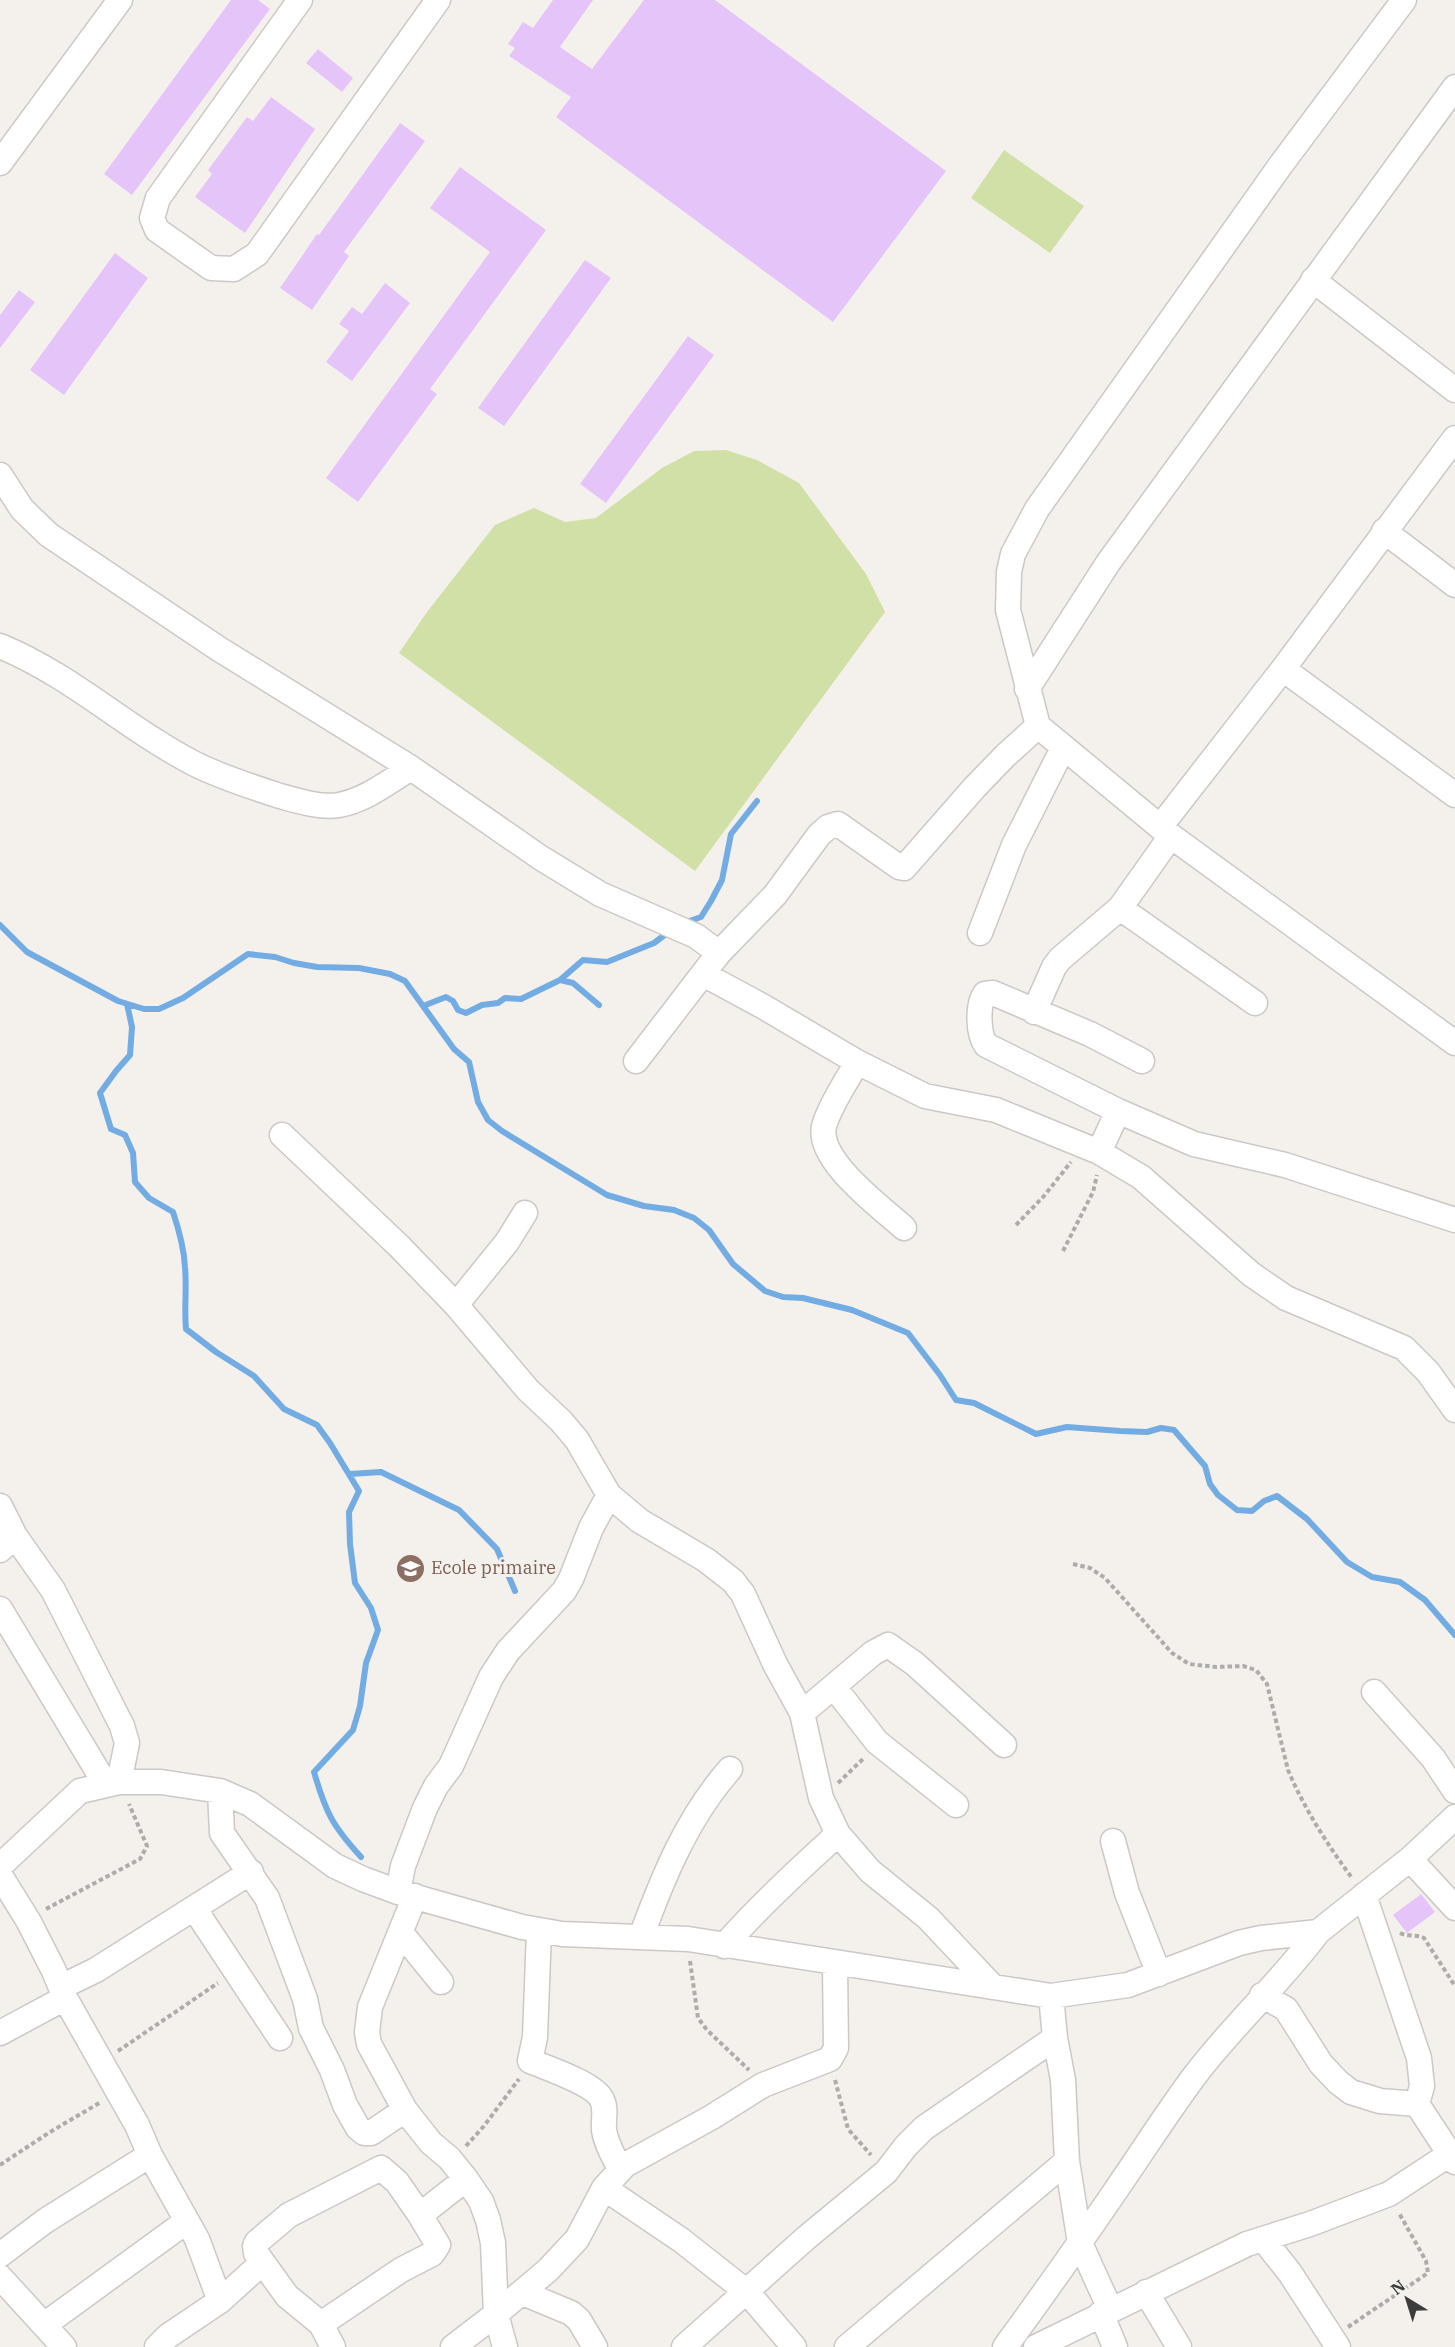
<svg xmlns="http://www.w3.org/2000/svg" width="1455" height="2347" font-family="'IBM Plex Serif',serif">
<rect width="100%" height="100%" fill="#f4f1ed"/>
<!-- green -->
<path fill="#d1e0a6" d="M1004 150 1084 206 1050 253 971 198Z
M726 450 757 460 799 483 866 574 885 612 695 871 399 653 427 612 495 525 534 508 565 522 596 518 662 468 694 451Z"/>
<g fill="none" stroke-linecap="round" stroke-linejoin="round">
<!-- stream -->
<path stroke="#72ace2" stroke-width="6" d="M684 923 701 917 711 901 722 880 731 834 757 801
M0 925 27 952 118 1001 144 1009H159L183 998 248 954 275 957 294 963 317 967 359 968 390 974 405 981 454 1049 469 1062 478 1102 488 1120 502 1131 607 1195 644 1206 674 1210 694 1218 709 1230 733 1264 765 1291 783 1297 803 1298 852 1310 908 1333 940 1375 956 1400 974 1403 1036 1434 1067 1427 1120 1431 1147 1432 1161 1428 1174 1430 1205 1466 1210 1484 1218 1495 1237 1510 1252 1511 1264 1501 1277 1496 1307 1519 1347 1562 1372 1577 1400 1582 1425 1600 1455 1635
M560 980 583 960 607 962 654 943 670 931
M127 1004 132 1027 130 1055 116 1071 100 1093 111 1129 125 1135 133 1153 135 1182 149 1198 173 1212C179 1230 184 1248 185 1267 187 1288 184 1308 186 1329L216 1352 254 1376 284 1409 317 1425 330 1443 359 1491 349 1512 350 1544 355 1583 371 1608 378 1630 366 1663 360 1706 353 1730 314 1772C326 1813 332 1825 361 1857
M423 1006 446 997 453 1001 458 1010 466 1013 482 1005 498 1003 505 998 521 999 560 980 573 983 599 1005
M350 1474 381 1472 459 1510 497 1549 515 1591"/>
</g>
<!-- building -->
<path fill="#e5c5f9" d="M231 0H258L270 9 132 195 104 174Z
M553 0H593L560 47 592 69 644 0H715L946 171 833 322 556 117 571 97 509 56 515 48 508 44 523 22 533 28Z
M318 49 353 78 342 92 306 63Z
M271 97 315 129 245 233 195 197 212 174 208 170 247 117 253 121Z
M400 123 425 141 344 252 349 256 312 310 280 288 317 234 319 235Z
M460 167 546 230 430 389 437 394 358 502 326 478 490 252 430 208Z
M115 253 148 278 64 395 30 370Z
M585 260 611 278 504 426 478 408Z
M385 283 410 303 352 381 326 362 349 331 339 324 352 307 362 314Z
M19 290 35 302 0 348V315Z
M688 336 714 355 606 503 580 484Z
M1421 1894 1435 1912 1407 1933 1393 1915Z"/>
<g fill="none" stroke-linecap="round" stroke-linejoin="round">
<defs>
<path id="minor" d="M300 0 158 198 152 218 157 230 211 268 234 269 257 254 438 0
M1404 0 1280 166 1037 509 1013 554 1009 572 1008 610 1038 726 1171 836 1455 1043
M0 163 120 0
M1313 280 1455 390
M0 475 22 509 49 535 219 649 411 768 541 858 600 894 696 936 719 953
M1384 531 1455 585
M0 646C71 675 127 729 195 764 221 777 252 787 280 796 298 801 320 808 339 805 366 800 388 782 411 768
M1283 669 1455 795
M1027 689 1108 563 1455 87
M1160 827 1283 669 1455 438
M1120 908 1255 1003
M980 933 1014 845 1063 748
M703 974 764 1007 857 1062 925 1096 996 1110 1099 1152 1141 1177 1251 1274 1286 1298 1404 1348 1428 1372 1455 1410
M1034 1012 1054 967 1060 959 1120 908 1171 836
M636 1061 719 953 775 895 819 835 828 827 838 824 899 867 904 868 975 787 1005 756 1038 726
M857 1062C847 1081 832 1102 825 1123 812 1157 881 1207 904 1228
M1118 1111 986 1045C978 1034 977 1005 985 994L993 993 1090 1034 1142 1061
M282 1135 399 1246 456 1305 507 1242 525 1213
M1099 1152 1118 1111 1194 1144 1285 1165 1455 1220
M456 1305 528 1390 561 1421 577 1440 609 1495 640 1521 706 1560 733 1581 743 1594 775 1664 802 1713 821 1798 838 1834 870 1871 928 1918 993 1987
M0 1506 15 1536 0 1550
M15 1536 53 1590 122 1726 127 1743 119 1782
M0 1609 106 1785
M834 1687 877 1742 956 1805
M1374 1692 1433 1758 1455 1791
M802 1713 873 1653 888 1645 915 1664 1004 1745
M220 1791 222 1833 267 1898 305 1999 311 2028 332 2070 345 2105 358 2128 364 2133H371L405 2110
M1113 1841 1127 1893 1159 1974
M1410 1859 1455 1908
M0 1866 80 1791 119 1782H161L220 1791 250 1804 335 1866 363 1879 398 1892 522 1927 562 1934 688 1939 1051 1996 1128 1985 1239 1943 1261 1938 1318 1932 1410 1859 1455 1817
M0 1875 29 1922 54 1971 65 1998 137 2125 150 2155 197 2239 220 2301 168 2336 157 2347
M398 1892 403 1866 425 1808 436 1786 451 1766 491 1677 508 1651 564 1591 571 1579 591 1528 609 1495
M1364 1895 1419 2058 1422 2086 1417 2104
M415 1896 370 2007 367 2032 369 2044 405 2110 431 2143 449 2158 466 2179 481 2201 488 2220 493 2243 496 2314 453 2347
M194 1908 280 2038
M539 1931 535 2037 530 2061C547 2068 592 2083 601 2098 607 2108 603 2119 604 2130 606 2144 614 2157 620 2169
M402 1934 441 1982
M641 1937C663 1877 687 1818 730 1769
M724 1946C759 1906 798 1870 838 1834
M61 1987 96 1970 251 1872
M1262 1995 1286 2009 1321 2064 1338 2082 1351 2092 1380 2101 1417 2104 1455 2162
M1051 1996 1055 2038 1063 2080 1067 2161 1080 2243 1110 2309
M0 2033 65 1998
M604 2188 681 2240 747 2292 794 2347
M1263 2239 1290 2273 1338 2347
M0 2255 45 2221 150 2155
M0 2277 64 2347
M1146 2292 1179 2347
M523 2293 571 2313 579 2320 595 2347
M220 2301 262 2263
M1101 2313 1115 2347
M321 2324 287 2296 256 2253 255 2246 257 2242 289 2215 381 2168 397 2182 420 2215
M44 2325 187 2221
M333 2347 321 2324 401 2270 432 2254 438 2245 420 2215 466 2179
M505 2347 496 2314 548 2270 577 2239 604 2188 625 2165 712 2117 763 2085 830 2059 836 2048 835 1964
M684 2347 806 2238 886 2172 906 2146 924 2128 1055 2038
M847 2347 1067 2161
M1005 2347C1043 2295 1080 2243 1116 2190 1143 2151 1168 2111 1196 2074 1234 2024 1281 1982 1318 1932
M1036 2347 1247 2244 1310 2224 1389 2194 1450 2154"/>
</defs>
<!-- minor casing -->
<use href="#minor" stroke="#ccc8c5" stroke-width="27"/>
<!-- path -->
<path stroke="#aeaca9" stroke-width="4" stroke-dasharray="4.5 3" stroke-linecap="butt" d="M1016 1225 1044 1196 1071 1162
M1063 1251 1093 1192 1097 1175
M1073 1564 1090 1568 1105 1578 1172 1653 1189 1664 1216 1667 1243 1666 1256 1670 1267 1684 1288 1770C1304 1808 1327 1844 1352 1878
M838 1783 863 1759
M46 1909 140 1859 147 1846 129 1804
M1400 1933C1408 1937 1416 1934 1424 1938L1455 1986
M690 1961 698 2018 707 2030 749 2070
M118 2051 218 1983
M835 2080 848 2129 871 2155
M466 2146 484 2126 519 2079
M0 2165 50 2132 101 2102
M1348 2327 1428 2273 1426 2261 1399 2213"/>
<!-- minor -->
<use href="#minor" stroke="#fff" stroke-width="24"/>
</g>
<!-- icons -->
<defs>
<symbol id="school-disc" viewBox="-11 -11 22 22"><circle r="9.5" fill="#8d6e63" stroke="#f4f1ed"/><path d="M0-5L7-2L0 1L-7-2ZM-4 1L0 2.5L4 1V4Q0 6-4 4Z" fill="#fff"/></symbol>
</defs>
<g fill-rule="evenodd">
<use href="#school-disc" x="394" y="1552" width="33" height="33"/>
</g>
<g text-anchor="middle" stroke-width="6" stroke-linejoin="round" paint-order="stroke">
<!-- education labels -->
<g font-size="18" fill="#785e54" stroke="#f4f1ed" text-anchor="start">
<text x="431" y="1574">Ecole primaire</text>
</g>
</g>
<!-- north arrow -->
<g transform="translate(1407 2299) rotate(322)" stroke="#f4f1ed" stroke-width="4.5" paint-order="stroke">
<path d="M0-4.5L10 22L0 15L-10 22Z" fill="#3d3c3b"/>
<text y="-9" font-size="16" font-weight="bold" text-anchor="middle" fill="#3d3c3b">N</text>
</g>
</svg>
